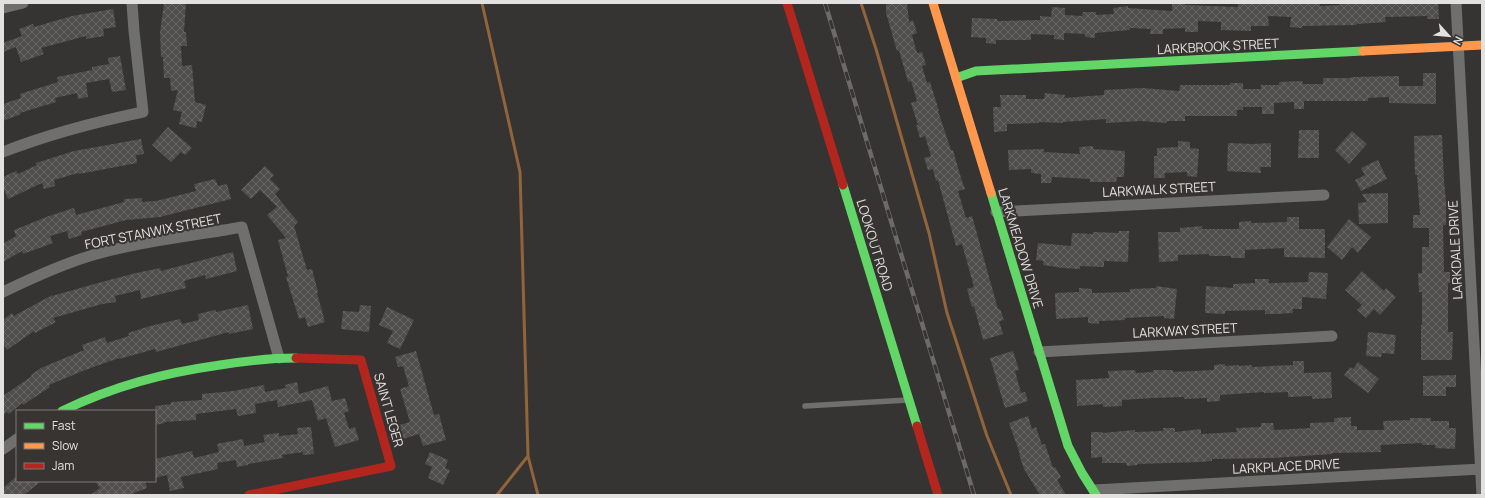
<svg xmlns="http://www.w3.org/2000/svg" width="1485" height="498" font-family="Manrope,sans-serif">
<defs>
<pattern id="building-cross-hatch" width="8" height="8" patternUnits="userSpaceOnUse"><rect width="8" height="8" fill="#504e4d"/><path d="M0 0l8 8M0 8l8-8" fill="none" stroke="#696766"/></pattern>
</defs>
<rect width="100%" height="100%" fill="#363432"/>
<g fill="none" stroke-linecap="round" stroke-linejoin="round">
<!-- stream -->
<path stroke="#92643b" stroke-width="3" d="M482 3 520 172 528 456 538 495
M861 3 876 49 929 233 947 313 987 436 1011 495
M497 495 528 456"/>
</g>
<!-- building -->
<path fill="url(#building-cross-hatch)" d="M164 3H186L184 32H186L187 46H181L182 66 192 65 195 102 206 105 202 122 197 121 196 128 179 124 182 112 173 110 178 90 171 91 170 78H164L163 57H161L160 33Z
M886 3H907L909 22 913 20 917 33 912 35 917 53 922 52 926 65 922 66 927 83 930 82 939 111H938L951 150H953L961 178 965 189 958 191 966 218 972 216 998 309H1000L1004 320 999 321 1003 334 983 340 974 306 972 307 967 289 974 287 962 244 956 246 938 180 936 181 933 169 928 170 924 158 931 156 925 136 920 138 916 125H918L911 103 917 101 911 81 908 82 899 50 897 51 886 13Z
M1172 3H1185V5L1238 7V3H1320V6L1340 5V3H1438L1439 19H1427V16L1385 17 1386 22 1356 24 1357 25 1302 26V28L1290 27 1291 17 1268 16 1269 26H1251V31L1221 30V22L1198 21V32H1185V28L1163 29V34H1150L1151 29 1130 28V30L1095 33V38L1085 37V34L1064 33V40L1054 39V35L1031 34V40H996V44L986 43V38L971 37 972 18 997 19V21L1040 20V16L1051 17 1052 7 1065 8V15L1082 16 1083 12H1096V15L1114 14 1113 8 1128 6V8L1172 11Z
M113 9 116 27 103 29 104 36 86 39V36L41 48 44 54 21 62 16 47 3 52V43L22 36 19 29 33 24 34 27 72 16Z
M120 56 126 90 112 92 109 79 86 83 88 97 78 99 77 93 55 98 56 102 20 113 21 114 3 121V104L21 98 20 94 58 82 57 77 92 70V67L109 64 108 58Z
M1423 73H1436V104L1389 103V97L1368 98V101H1304V109H1294V102L1274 103V114H1262V107H1243V110H1237V116H1185V121H1167L1166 123 1141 121 1106 123V119L1063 122V123L1039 122V123L1007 124V131L994 132 993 107H1001L1000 95H1026V99H1044L1045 93 1065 95 1064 98 1104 95V90L1142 88 1179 91 1180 85H1230V83H1243V89H1261V85H1279V82L1302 81 1303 84H1323V78H1351V77L1399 76V86H1423Z
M168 127 192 148 185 155 181 152 171 162 152 145Z
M1299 130H1319V158H1298Z
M1352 131 1367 144 1349 164 1335 150Z
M1442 135 1444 181 1446 202V225H1443L1444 272H1450V283H1448V332H1453L1452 360H1421V325H1422V292H1419L1418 273H1422V247H1429V228H1413V215H1420L1417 175H1415L1414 136Z
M141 139 144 154 136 155 137 163 79 174 78 173 54 180 55 186 44 189 42 183 8 199 3 187V177L16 171 18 174 37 165 36 163 74 151Z
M1178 141 1190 142V148L1199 149 1197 177 1187 176V172L1165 173V178H1154V156H1157V148L1178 147Z
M1228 143 1253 144 1271 143V167H1260L1261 173 1227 171Z
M1093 146V149L1125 151 1124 177H1117L1116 182H1090V179L1052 177 1051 183H1041V174L1031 173V169L1009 170 1008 150 1044 149V152L1080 154 1079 147Z
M1378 160 1387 179 1361 191 1355 180 1365 175 1361 168Z
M265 166 274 175 270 179 280 189 275 194 298 222 294 226 307 270 312 269 318 292 317 293 325 322 308 327 305 317 299 319 286 277 288 276 278 240 286 238 267 215 277 207 260 190 251 199 241 190Z
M215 179 218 186 227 184 231 199 160 217 126 220 81 232 82 235 69 239 67 231 50 236 53 243 23 254 22 251 3 262V244L16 236 14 230 49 216 74 208 76 215 124 202V199L142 198V202L156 201 196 191 194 184Z
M1388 193V223L1359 224 1358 203 1367 202 1362 194Z
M1287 217H1299V229H1325V258L1284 257V248L1245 250V258H1231V256H1209V254L1178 255V261L1159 262 1158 232H1180V228L1202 226V229H1239V222L1251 221V223L1287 222Z
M1349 219 1371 237 1358 253 1352 247 1342 260 1327 247Z
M1119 231H1129L1128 262 1104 261V267L1080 266V269L1063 268 1043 265V261L1036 260 1038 243 1071 246 1072 233 1093 234V232L1119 233Z
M233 252 237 271 206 279 205 275 184 281 186 288 141 299 140 290 115 296 116 302 102 304 53 318 56 322 35 333 34 331 7 350 3 344V320L12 313 14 316 52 295V296L98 283 136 273 160 268 161 271Z
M1362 271 1384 291 1386 288 1396 297 1380 315 1374 309 1366 318 1357 310 1362 305 1345 290Z
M1309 272 1328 273 1326 299 1302 297V309H1293V313L1277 314H1265V310L1225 311V314L1205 313 1206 286 1233 288V284L1255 283V279H1269V283L1308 282Z
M1156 286 1177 289 1174 319 1164 318V316L1125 318V320L1099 321V324L1088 323V317L1056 319 1055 293 1079 292V288L1092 289V293L1130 292V289L1156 288Z
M248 305 253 329 229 334V332L156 352 155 349 119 359V358L85 370 49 385 50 387 23 405 22 403 9 414 7 412 3 415V396L32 376 31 375 41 368 84 350 82 345 105 337 107 343 129 336 128 333 150 326 180 319 182 324 199 320 198 314 215 310 216 312Z
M360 305 371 306 369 332 341 329 343 311 359 312Z
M387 307 414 320 400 349 387 343 393 331 379 325Z
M1368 332 1396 335 1394 354 1382 353 1381 357 1366 356Z
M416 351 434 415 439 414 446 440 423 446 419 434 403 439 399 425 410 422 400 389 409 386 403 366 398 367 395 357Z
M1013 351 1019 370 1015 371 1021 393 1025 392 1028 401 1005 408 990 358Z
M1293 361H1304V373L1331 372 1332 398 1312 399V396L1288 397V392L1264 393V392L1220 395V401L1207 402V398L1184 399V397L1153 398 1122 400V406L1103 407V404L1077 406 1076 380 1109 378 1108 371 1135 370 1136 373 1153 372V370H1173V372L1214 370V365L1225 364V366L1239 365V366L1252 365V367L1293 365Z
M1358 362 1379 379 1368 393 1344 375 1350 367 1353 369Z
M1456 375V387H1446V396H1423V376Z
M297 382 299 394 328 386 332 401 345 398 349 411 344 413 349 429 355 427 359 440 335 447 326 418 318 421 312 400 278 407 277 400 255 404 256 413 238 416 236 409 196 414V420L164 422 165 423 155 425V406L171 404V402L202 400V394L233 391 264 385 265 392 286 388 285 385Z
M1028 416 1032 429 1036 427 1042 445 1045 444 1053 468 1055 467 1061 477 1057 480 1066 495H1040L1024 469 1019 454H1020L1009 423Z
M1351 417V426H1357V430H1384L1383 421 1410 420V418H1431V421H1449V428H1456L1455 449 1435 448V445H1422V443L1381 445V452L1332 453V454L1273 458 1212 459V461L1200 462 1137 464V465L1127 466 1126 463H1102V457L1091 458V432H1103V433L1135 430V432L1163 431V428H1175V432L1201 429V434L1237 432 1236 428 1261 427V423H1273L1274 430 1310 428V423L1334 422V418Z
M311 427 314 454 303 455V452L282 455 283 458 248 464V465L237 467 236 460 217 463 218 469 181 477 184 488 170 491 167 475 155 478V459L192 451 194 458 219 452 217 444 243 439 244 446 265 442 263 435 279 433V436L298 434 297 428Z
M430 452 448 460 445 468 450 470 443 485 428 478 432 467 425 464Z
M17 476V481H41L24 495H3V488Z
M95 481H145L147 488 129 495H90L100 488Z"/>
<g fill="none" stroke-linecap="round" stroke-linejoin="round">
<!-- lane -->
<path stroke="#6f6f6e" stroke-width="5.5" d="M805 406 908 400"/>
<!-- street -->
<path stroke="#6f6f6e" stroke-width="11" d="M1456 3 1482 495
M3 8 23 3
M3 152C49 134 95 122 143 112L134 31 132 3
M996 212 1324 195
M3 292C32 278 62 264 93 255 141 241 193 236 242 227L279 358
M1039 352 1332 336
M3 449 17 439
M1094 490 1481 469"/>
<!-- fast -->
<path stroke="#63d668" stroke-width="9" d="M956 78 976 71 1363 51
M843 185 917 426
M991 193 1068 446 1082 473 1096 495
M62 411C114 386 163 373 220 365 245 361 270 358 296 358"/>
<!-- slow -->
<path stroke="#ff974d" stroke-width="9" d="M933 3 991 193
M1363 51 1482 45"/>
<!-- jam -->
<path stroke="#b3261e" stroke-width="9" d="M787 3 843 185
M917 426 938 495
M249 495 391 466 361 360 296 358"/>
<defs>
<path id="rail" d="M825 3 974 495"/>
</defs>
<!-- rail casing -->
<use href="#rail" stroke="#6d6b6a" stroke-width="4.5"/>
<!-- rail -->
<use href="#rail" stroke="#373431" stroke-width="3" stroke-dasharray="9" stroke-linecap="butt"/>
</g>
<g text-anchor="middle" stroke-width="4" stroke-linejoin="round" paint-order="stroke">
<!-- street labels -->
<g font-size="13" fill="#e3e1df" stroke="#373431">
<text transform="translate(1218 46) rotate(-3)" y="5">LARKBROOK STREET</text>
<text transform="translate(1159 189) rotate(-3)" y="5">LARKWALK STREET</text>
<text transform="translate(153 231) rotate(-11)" y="5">FORT STANWIX STREET</text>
<text transform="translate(875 245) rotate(73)" y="5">LOOKOUT ROAD</text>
<text transform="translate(1021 248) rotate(73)" y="5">LARKMEADOW DRIVE</text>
<text transform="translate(1455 250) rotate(-93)" y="5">LARKDALE DRIVE</text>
<text transform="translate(1185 330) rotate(-3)" y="5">LARKWAY STREET</text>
<text transform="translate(389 410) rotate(74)" y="5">SAINT LEGER</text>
<text transform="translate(1286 466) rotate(-3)" y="5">LARKPLACE DRIVE</text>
</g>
</g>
<!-- border -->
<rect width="1485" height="498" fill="none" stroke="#e3e1df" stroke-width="8"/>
<!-- legend -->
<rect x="16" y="410" width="140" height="72" fill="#373431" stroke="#7c7977"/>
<rect x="24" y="423" width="20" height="6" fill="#63d668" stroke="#7c7977"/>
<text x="52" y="430" font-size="12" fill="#e3e1df">Fast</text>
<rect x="24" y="443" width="20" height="6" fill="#ff974d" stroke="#7c7977"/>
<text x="52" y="450" font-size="12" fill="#e3e1df">Slow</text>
<rect x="24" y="463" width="20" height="6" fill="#b3261e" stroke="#7c7977"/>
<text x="52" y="470" font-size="12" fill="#e3e1df">Jam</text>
<!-- north arrow -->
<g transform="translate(1449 36) rotate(117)" stroke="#373431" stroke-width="3" paint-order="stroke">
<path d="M0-3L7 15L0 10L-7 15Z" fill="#e3e1df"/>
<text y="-6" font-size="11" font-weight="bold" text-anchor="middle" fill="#e3e1df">N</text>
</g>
</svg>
